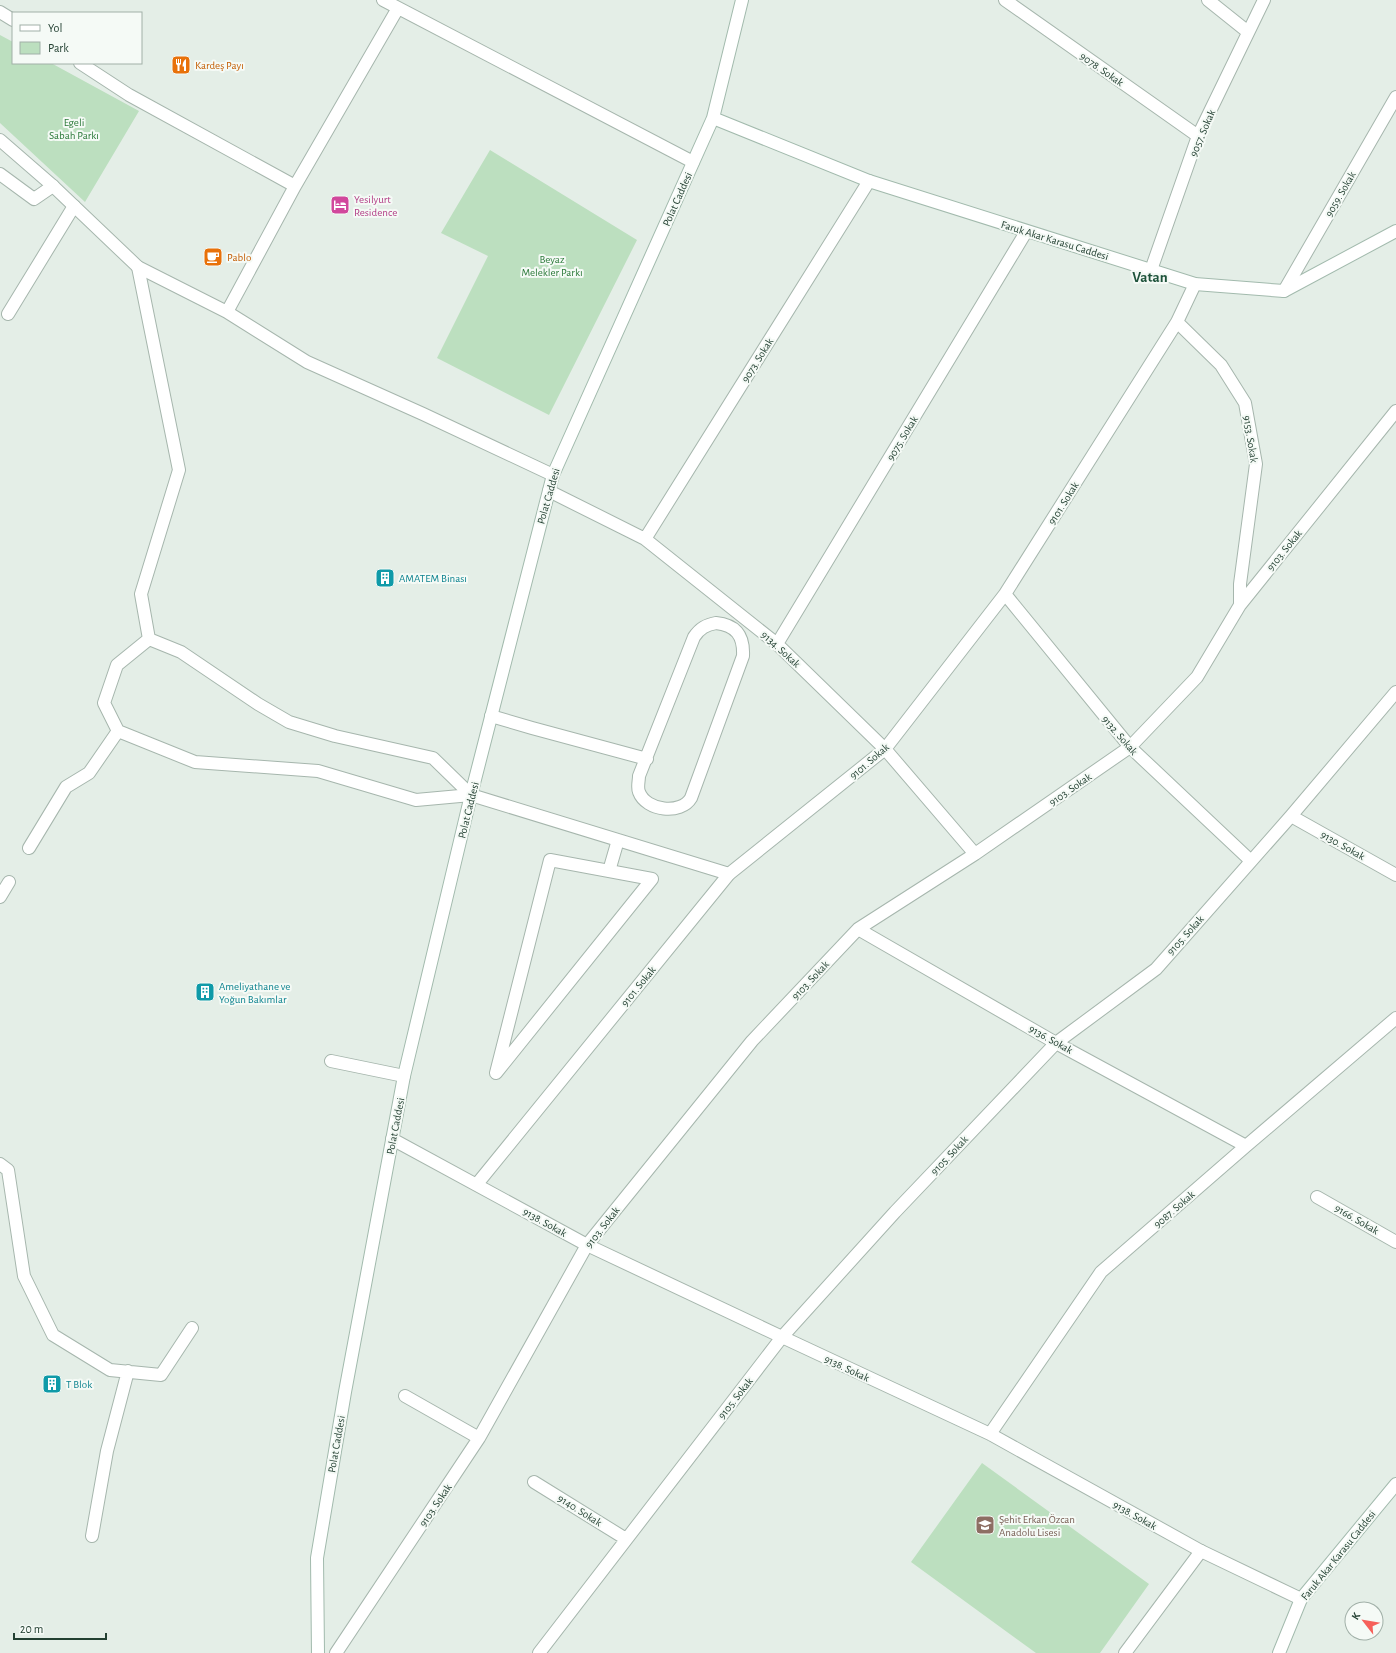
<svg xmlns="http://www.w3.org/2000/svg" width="1396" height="1653" font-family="'Alegreya Sans',sans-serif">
<rect width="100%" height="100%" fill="#e4eee7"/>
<!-- green -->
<path fill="#bcdfbf" d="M0 35 13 42V63H51L139 111 85 202 0 123Z
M490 150 637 240 549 415 437 358 488 256 441 233Z
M982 1463 1149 1584 1100 1653H1036L911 1562Z"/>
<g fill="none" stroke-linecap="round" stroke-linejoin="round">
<defs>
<path id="service" d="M0 174 34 199 53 186
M138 267 179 470 141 594 149 639
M8 314 74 206
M716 623C736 625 744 636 743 656L691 798C681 815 646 811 639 792 637 787 639 781 639 776L694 637C700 628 706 625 716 623Z
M491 716 532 728 647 759
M471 795 433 758 335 736 289 722 258 704 181 652 149 639 117 665 104 703 118 731 195 762 318 771 416 800 471 795 729 874
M29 848 66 787 89 773 118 731
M550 860 652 879 496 1073Z
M609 871 618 840
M0 897 9 882
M331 1061 404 1076
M0 1164 8 1170 24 1276 53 1335 110 1370 161 1375 192 1328
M587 1245 782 1337
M92 1536 107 1451 128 1371
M1125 1653 1201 1551"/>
<path id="minor" d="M383 0 693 162
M1005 0 1198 136
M1208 0 1248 32
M0 12 13 20
M80 63 129 95 295 186
M0 140 53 186 138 267 227 312 307 362 423 414 553 475
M1151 270 1198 136 1264 0
M1284 291 1396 97
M227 312 295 186 398 8
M1177 322 1221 365 1245 403 1256 464 1240 584V605
M549 491 645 539 777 644 885 749 975 854
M645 539 869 181
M1005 594 1130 747 1251 861
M777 644 1026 232
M1291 816 1396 875
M858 929 1056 1043 1246 1146
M392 1139 587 1245
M477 1184 729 874 885 749 1005 594 1177 322 1195 284
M1317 1197 1396 1242
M782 1337 990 1434 1201 1551 1301 1599
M405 1396 479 1438
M990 1434 1101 1272 1246 1146 1396 1018
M534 1482 626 1539
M336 1653 479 1438 587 1245 752 1041 858 929 975 854 1130 747 1197 677 1240 605 1396 411
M539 1653 782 1337 895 1212 1056 1043 1156 969 1291 816 1396 692"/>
<path id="secondary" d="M713 118 869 181 1195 284 1284 291 1396 231
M318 1653 317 1558 345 1392 404 1076 471 795 553 475 713 118 742 0
M1279 1653 1301 1599 1396 1484"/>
</defs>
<!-- service casing -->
<use href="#service" stroke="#a6b6ad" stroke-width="14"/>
<!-- minor casing -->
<use href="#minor" stroke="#a6b6ad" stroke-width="14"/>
<!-- secondary casing -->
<use href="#secondary" stroke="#a2baad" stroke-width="14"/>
<!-- service -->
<use href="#service" stroke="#fff" stroke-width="12"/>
<!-- minor -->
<use href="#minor" stroke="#fff" stroke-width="12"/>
<!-- secondary -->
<use href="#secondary" stroke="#fff" stroke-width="12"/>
</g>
<!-- icons -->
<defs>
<symbol id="restaurant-square" viewBox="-11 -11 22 22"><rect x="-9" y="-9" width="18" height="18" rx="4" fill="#e8710a" stroke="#f5faf6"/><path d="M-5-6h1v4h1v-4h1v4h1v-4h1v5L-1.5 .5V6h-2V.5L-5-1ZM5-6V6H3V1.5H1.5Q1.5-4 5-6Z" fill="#fff"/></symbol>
<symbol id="hotel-square" viewBox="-11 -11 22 22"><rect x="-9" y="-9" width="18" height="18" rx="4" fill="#d1479c" stroke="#f5faf6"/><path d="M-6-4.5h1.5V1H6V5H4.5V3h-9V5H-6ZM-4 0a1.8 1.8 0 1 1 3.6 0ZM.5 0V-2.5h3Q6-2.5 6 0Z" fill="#fff"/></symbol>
<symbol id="cafe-square" viewBox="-11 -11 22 22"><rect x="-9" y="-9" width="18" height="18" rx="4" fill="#e8710a" stroke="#f5faf6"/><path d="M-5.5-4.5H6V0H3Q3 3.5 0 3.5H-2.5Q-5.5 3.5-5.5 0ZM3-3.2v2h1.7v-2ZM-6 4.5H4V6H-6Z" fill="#fff"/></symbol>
<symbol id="building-square" viewBox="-11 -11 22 22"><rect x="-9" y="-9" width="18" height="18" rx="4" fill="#0f9aa8" stroke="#f5faf6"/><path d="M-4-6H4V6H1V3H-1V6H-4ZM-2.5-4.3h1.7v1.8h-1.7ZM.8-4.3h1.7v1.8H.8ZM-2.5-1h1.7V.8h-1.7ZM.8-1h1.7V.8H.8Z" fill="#fff"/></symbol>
<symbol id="school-square" viewBox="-11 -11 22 22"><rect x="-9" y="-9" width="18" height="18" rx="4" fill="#8d6e63" stroke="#f5faf6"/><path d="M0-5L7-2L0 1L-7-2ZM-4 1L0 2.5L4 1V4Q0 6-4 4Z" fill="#fff"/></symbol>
</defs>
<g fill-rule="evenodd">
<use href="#restaurant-square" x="170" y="54" width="22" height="22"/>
<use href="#hotel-square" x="329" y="194" width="22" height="22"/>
<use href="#cafe-square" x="202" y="246" width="22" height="22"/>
<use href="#building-square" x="374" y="567" width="22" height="22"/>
<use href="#building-square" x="194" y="981" width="22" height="22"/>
<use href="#building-square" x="41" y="1373" width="22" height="22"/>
<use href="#school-square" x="974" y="1514" width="22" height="22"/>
</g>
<g text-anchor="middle" stroke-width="4" stroke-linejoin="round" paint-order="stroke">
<!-- food labels -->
<g font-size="11" fill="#c56008" stroke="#f5faf6" text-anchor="start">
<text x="195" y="69">Kardeş Payı</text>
<text x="227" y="261">Pablo</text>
</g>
<!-- street labels -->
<g font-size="11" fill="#234032" stroke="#f5faf6">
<text transform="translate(1102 69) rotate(35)" y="4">9078. Sokak</text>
<text transform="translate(1202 133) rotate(-67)" y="4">9057. Sokak</text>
<text transform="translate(1340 194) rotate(-60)" y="4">9059. Sokak</text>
<text transform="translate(677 199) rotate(-66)" y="4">Polat Caddesi</text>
<text transform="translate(1055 240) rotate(17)" y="4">Faruk Akar Karasu Caddesi</text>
<text transform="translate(757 360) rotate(-58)" y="4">9073. Sokak</text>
<text transform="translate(902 438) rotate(-59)" y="4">9075. Sokak</text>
<text transform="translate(1251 439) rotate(81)" y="4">9153. Sokak</text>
<text transform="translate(548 496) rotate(-74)" y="4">Polat Caddesi</text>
<text transform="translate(1063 503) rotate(-58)" y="4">9101. Sokak</text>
<text transform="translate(1284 550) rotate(-51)" y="4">9103. Sokak</text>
<text transform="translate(781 649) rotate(42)" y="4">9134. Sokak</text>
<text transform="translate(1120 735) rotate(49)" y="4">9132. Sokak</text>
<text transform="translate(869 761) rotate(-41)" y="4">9101. Sokak</text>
<text transform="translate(1070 789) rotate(-35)" y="4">9103. Sokak</text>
<text transform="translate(468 810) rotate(-76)" y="4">Polat Caddesi</text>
<text transform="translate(1343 845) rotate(29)" y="4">9130. Sokak</text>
<text transform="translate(1185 935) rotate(-48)" y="4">9105. Sokak</text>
<text transform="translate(810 980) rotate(-47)" y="4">9103. Sokak</text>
<text transform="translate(638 986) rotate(-51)" y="4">9101. Sokak</text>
<text transform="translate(1051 1039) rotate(29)" y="4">9136. Sokak</text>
<text transform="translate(395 1126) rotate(-79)" y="4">Polat Caddesi</text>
<text transform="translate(949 1155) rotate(-47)" y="4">9105. Sokak</text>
<text transform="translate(1174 1209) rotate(-41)" y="4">9087. Sokak</text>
<text transform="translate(1357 1219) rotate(30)" y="4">9166. Sokak</text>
<text transform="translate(545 1222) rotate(29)" y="4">9138. Sokak</text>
<text transform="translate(602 1227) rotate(-52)" y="4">9103. Sokak</text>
<text transform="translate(847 1368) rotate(25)" y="4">9138. Sokak</text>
<text transform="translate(735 1398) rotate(-52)" y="4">9105. Sokak</text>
<text transform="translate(336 1444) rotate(-80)" y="4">Polat Caddesi</text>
<text transform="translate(435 1505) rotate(-56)" y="4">9103. Sokak</text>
<text transform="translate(580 1510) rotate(32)" y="4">9140. Sokak</text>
<text transform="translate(1135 1515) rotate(29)" y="4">9138. Sokak</text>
<text transform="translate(1338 1555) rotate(-51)" y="4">Faruk Akar Karasu Caddesi</text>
</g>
<!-- park labels -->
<g font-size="11" fill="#2b7939" stroke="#f5faf6">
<text x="74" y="126">Egeli<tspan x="74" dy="13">Sabah Parkı</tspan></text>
<text x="552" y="263">Beyaz<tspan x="552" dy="13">Melekler Parkı</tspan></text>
</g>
<!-- hotel labels -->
<g font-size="11" fill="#b23c85" stroke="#f5faf6" text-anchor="start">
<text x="354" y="203">Yesilyurt<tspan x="354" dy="13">Residence</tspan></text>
</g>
<!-- culture labels -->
<g font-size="11" fill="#0d838f" stroke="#f5faf6" text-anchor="start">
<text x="399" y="582">AMATEM Binası</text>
<text x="219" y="990">Ameliyathane ve<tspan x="219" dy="13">Yoğun Bakımlar</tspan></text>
<text x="66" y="1388">T Blok</text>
</g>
<!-- education labels -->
<g font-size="11" fill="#785e54" stroke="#f5faf6" text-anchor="start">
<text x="999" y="1523">Şehit Erkan Özcan<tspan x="999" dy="13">Anadolu Lisesi</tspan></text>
</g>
<!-- district labels -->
<g font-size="15" font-weight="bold" fill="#1e533b" stroke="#f5faf6">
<text x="1150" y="282">Vatan</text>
</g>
</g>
<!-- legend -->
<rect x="12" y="12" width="130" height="52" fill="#f5faf6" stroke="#a1b0a8"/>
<rect x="20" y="25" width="20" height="6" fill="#ffffff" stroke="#a1b0a8"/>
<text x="48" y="32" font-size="12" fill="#234032">Yol</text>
<rect x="20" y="42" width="20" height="12" fill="#bcdfbf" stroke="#a1b0a8"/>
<text x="48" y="52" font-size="12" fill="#234032">Park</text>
<!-- north arrow -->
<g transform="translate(1364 1621) rotate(301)"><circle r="19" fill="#f5faf6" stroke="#a1b0a8"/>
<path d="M0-3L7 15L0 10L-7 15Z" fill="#f6605a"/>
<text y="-6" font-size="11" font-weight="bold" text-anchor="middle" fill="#234032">K</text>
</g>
<!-- scale -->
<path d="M14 1633v6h92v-6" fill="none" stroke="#234032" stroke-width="2"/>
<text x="20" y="1633" font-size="12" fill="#234032" stroke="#f5faf6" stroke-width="3" paint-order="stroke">20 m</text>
</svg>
